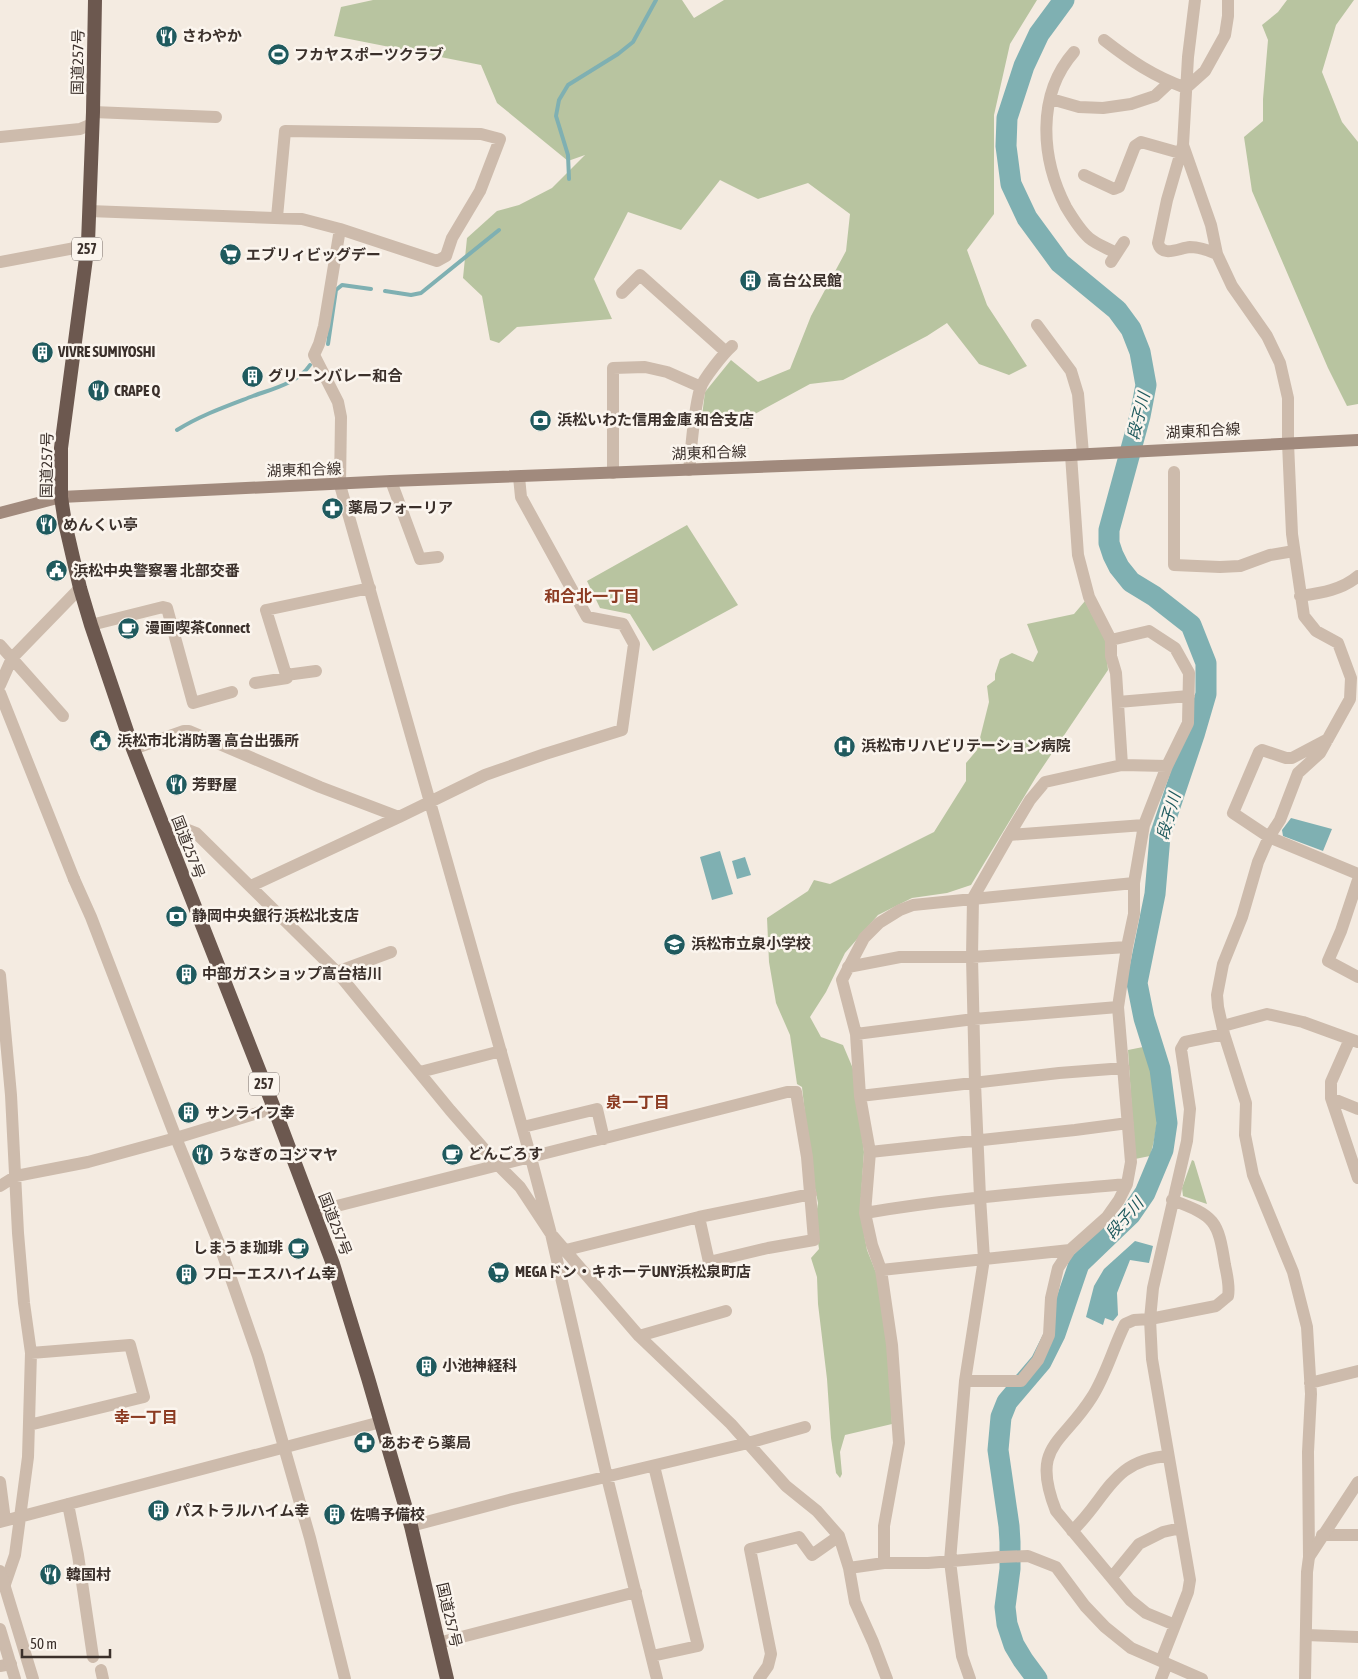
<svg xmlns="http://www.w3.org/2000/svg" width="1358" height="1679" font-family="'Asap Condensed','Noto Sans JP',sans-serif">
<rect width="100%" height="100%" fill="#f4ebe1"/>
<!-- green -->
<path fill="#b8c4a0" d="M373 0H682L694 18 724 0H1037L1010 44 994 115V214L967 250 987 305 1027 366 1009 375 979 364 947 323 927 336 843 380 810 384 753 415 749 429 701 424 705 392 731 360 758 382 790 369 811 316 846 251 850 214 808 183 758 199 720 180 681 230 628 212 594 279 612 319 517 327 499 343 490 340 482 296 463 278 467 238 497 211 519 205 552 188 585 155 568 161 497 103 481 65 334 36 341 7Z
M1287 0H1354L1336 25 1322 72 1342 122 1358 142V404L1347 406 1328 368 1252 191 1244 137 1263 121V99L1268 40 1262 25 1278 12Z
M687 525 738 605 653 651 630 614 600 608 587 581Z
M1085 601 1105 640 1108 670 1036 777 971 885 947 893 912 898 878 915 845 953 826 992 810 1017 821 1037 843 1045 854 1071 864 1152 860 1211 867 1250 879 1280 889 1363 892 1424 845 1435 840 1452 842 1474 840 1478 836 1473 831 1438 827 1379 818 1304 817 1277 811 1258 819 1249 815 1221 818 1203 811 1169 802 1087 797 1084 790 1035 776 1003 769 962 767 918 808 891 814 880 830 884 934 832 966 781V763L977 750 989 702 987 686 995 680V674L1000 659 1012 653 1033 662 1038 652 1027 624 1074 614Z
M1143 1047C1146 1053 1150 1059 1152 1064 1162 1090 1158 1131 1150 1156L1135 1159 1128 1050Z
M1192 1160 1194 1161 1207 1204 1183 1196 1182 1188Z"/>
<!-- water -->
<path fill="#7fb0b2" d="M1291 818 1332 829 1323 851 1283 836 1282 830Z
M720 851 733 894 712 900 700 857Z
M745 857 751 875 737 879 732 861Z
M1135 1241 1153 1246 1149 1263 1130 1260 1117 1293 1118 1315 1113 1321 1105 1318 1103 1325 1086 1317 1094 1286 1104 1269Z"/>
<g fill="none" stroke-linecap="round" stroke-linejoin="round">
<!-- stream -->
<path stroke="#7fb0b2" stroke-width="4" d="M569 179 568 155 556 116 559 100 568 85 618 54 633 42 656 0
M385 291 411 295 421 293 499 230
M328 344 336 290 342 285 371 289
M177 430C201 415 227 406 253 396 272 389 298 383 310 365"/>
<!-- river -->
<path stroke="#7fb0b2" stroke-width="21" d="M1037 1679 1023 1660 1014 1645 1007 1624 1005 1607 1010 1569V1542L1009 1526 998 1450 1001 1417 1007 1402 1041 1362 1055 1334 1079 1264 1130 1215 1145 1193 1163 1150 1167 1123 1160 1069 1144 1018 1137 983 1155 894 1160 836 1194 735 1206 694V663L1191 625 1154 596 1131 582 1119 567 1113 555 1109 543V530L1140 416 1146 385 1140 352 1131 329 1117 310 1060 263 1027 218 1011 184 1006 146 1007 118 1024 66 1039 34 1064 0"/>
<!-- minor -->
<path stroke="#cdbbac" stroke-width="12" d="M1195 0 1188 57 1183 145 1211 225 1217 254 1232 286 1267 336 1280 363 1288 398V443L1292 534 1304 616 1316 631 1338 643 1351 678 1350 699 1320 753 1298 773 1280 820 1269 837 1258 862 1242 917 1223 964 1217 995 1218 1007 1224 1034 1246 1103 1245 1135 1253 1175 1293 1272 1307 1327 1311 1394 1308 1452 1309 1557
M1104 40C1131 61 1153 76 1186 88L1205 71 1225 35 1228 16V0
M1074 52C1036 95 1041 159 1066 207 1072 217 1080 230 1089 238 1096 244 1107 248 1116 253
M1051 99 1079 107 1103 108 1131 104 1155 96 1170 82
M93 112 216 117
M1183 145 1167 200 1158 243C1162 258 1179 248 1190 247 1200 247 1208 250 1217 254
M1084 175 1114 189 1119 187 1135 146 1141 142 1180 153
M89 211 302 219 340 229 437 261 446 256 452 238 480 191 500 139 481 134 285 131 277 217
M340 229 324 326 319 344 314 355 338 402 341 417 340 485 531 1158 551 1234 607 1477 657 1679
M0 262 75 248 88 243
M1111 262 1124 242
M622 293 640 275 725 351
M1037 325 1071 371 1078 394 1083 454
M1071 455 1078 555 1089 597 1111 640V656L1116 673 1122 765
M689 470C692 443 693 415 700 389 703 379 724 353 732 346
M1174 472V565L1220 567 1240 566 1270 555 1294 551
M613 473V368L645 367 667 372 701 387
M391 481 420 559 438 557
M1300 596C1320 593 1342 590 1358 576
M91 625 163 607 167 608 193 703 232 692
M1111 640 1149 631 1175 648 1189 673 1188 723 1167 766
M0 645 63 716
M286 675 316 671
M255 683 287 678 266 610 370 588
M0 685 12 658 80 588
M0 693 74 879
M1118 702 1189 696
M1328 739 1292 758H1286L1262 750 1259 752 1233 813 1269 837 1358 874
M133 749 184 731H189L320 787 399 817 485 775 545 754 622 730 634 644 623 624 587 617 521 497 519 477
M164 830 178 826 196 833 337 972 450 1110 498 1165 520 1187 551 1234 639 1336 731 1424 786 1486 817 1511 839 1536 849 1568 855 1602 873 1642 887 1679
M1009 835 1030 800 1045 782 1122 765 1167 766 1144 825
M1358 880 1341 931 1328 961 1358 977
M251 886 399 817
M848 967 900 957H972L1127 947
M337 972 391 952
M0 975 11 1095 18 1233 24 1303 31 1353 28 1457 15 1555 4 1587
M1223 1026 1267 1014 1303 1022 1358 1042
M856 1034 974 1019 1118 1007
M1350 1039 1331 1082V1098L1358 1178
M420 1072 501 1051
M860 1096 870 1152 1075 1130 1128 1123
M1331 1098 1358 1109
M523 1127 597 1109 604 1139
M870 1152 865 1213 872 1245 881 1270 892 1345 899 1443 884 1526V1563
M0 1186 16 1176 88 1162 176 1138 274 1108
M1172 1200C1215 1216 1218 1220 1225 1265 1227 1275 1230 1286 1228 1296L1216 1306 1150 1319 1134 1320 1125 1324C1113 1348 1106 1375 1092 1397 1062 1445 1030 1445 1056 1511L1130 1600 1146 1613 1175 1625
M313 1212 787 1092H796L807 1157 814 1240 768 1248 709 1262 699 1217
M865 1213C952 1198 1039 1192 1127 1184
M566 1250 699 1217 811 1194
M881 1270 1070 1250
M639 1336 726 1311
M965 1381H1021L1038 1360 1049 1335 1051 1298 1058 1268 1070 1250 1107 1217 1119 1200 1127 1184 1131 1162 1118 1007 1127 947 1134 914V883L913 905 900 910 879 923 864 938 842 980 856 1034 860 1096 1059 1073 1124 1068
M1310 1383 1358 1371
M29 1425 144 1397 130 1345 31 1353
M0 1482 5 1520
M68 1504 78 1555 93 1657
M0 1522 381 1422
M411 1526 509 1500 748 1443 805 1427
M1072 1531C1107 1499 1111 1460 1168 1456
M1322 1535H1358
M849 1568 884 1563H928L1000 1557 1028 1556 1056 1567 1085 1606 1105 1627 1131 1648 1202 1679
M1112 1577 1139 1544 1163 1532 1181 1528
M1306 1635 1358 1637
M438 1643 636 1592
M652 1656 698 1646 654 1466
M1161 1661 1188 1592 1190 1580 1152 1359 1150 1319 1153 1288 1187 1141 1190 1109 1181 1049 1185 1042 1224 1034
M0 1666 11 1664
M101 1670 103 1679
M759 1679 768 1666 771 1654 750 1549 799 1537 812 1555 839 1536
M970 1679 962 1656 959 1634 950 1561 965 1381 984 1259 980 1197 975 1083 972 957 973 898 1009 835 1144 825 1134 883
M1161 1679 1167 1664"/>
<!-- tertiary -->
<path stroke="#cdbbac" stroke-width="12" d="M0 137 80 129 92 124
M74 879 91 917 176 1138 218 1241 258 1356 310 1538 345 1679
M0 1571 33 1679
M0 1629 15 1679
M1305 1679 1307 1572 1309 1557 1358 1482"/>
<!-- secondary -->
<path stroke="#a18a7d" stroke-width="12" d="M0 513 61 497 391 481 1071 455 1358 440"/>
<!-- trunk -->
<path stroke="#6c584f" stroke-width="14" d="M95 0 93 112 88 243 61 448V497L65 523 80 588 91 625 133 749 274 1108 333 1264 368 1378 411 1526 447 1679"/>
</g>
<!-- icons -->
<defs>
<symbol id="restaurant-disc" viewBox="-11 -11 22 22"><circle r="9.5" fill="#1f5a5e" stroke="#fbf5ee"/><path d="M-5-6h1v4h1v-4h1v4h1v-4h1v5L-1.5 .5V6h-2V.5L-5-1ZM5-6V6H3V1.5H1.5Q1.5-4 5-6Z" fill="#fff"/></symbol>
<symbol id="stadium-disc" viewBox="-11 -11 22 22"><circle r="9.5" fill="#1f5a5e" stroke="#fbf5ee"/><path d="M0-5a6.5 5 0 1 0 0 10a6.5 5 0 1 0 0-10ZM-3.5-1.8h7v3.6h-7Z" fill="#fff"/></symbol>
<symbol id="supermarket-disc" viewBox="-11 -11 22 22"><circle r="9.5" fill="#1f5a5e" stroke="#fbf5ee"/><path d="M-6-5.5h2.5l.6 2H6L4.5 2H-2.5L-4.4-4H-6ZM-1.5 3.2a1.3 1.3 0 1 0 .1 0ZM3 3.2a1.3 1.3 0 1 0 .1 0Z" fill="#fff"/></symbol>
<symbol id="building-disc" viewBox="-11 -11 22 22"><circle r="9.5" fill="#1f5a5e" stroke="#fbf5ee"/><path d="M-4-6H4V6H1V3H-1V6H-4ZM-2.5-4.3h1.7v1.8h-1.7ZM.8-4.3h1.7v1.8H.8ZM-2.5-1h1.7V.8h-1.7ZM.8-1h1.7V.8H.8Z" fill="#fff"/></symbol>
<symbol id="bank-disc" viewBox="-11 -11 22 22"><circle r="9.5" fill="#1f5a5e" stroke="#fbf5ee"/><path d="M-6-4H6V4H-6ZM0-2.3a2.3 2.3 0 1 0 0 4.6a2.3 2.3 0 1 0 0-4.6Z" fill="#fff"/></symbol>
<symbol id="pharmacy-disc" viewBox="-11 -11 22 22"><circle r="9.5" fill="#1f5a5e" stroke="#fbf5ee"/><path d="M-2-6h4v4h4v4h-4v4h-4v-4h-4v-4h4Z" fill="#fff"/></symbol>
<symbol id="civic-disc" viewBox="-11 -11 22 22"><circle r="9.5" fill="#1f5a5e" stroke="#fbf5ee"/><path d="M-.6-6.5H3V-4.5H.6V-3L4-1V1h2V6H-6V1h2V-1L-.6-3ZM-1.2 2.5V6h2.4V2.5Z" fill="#fff"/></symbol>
<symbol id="cafe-disc" viewBox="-11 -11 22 22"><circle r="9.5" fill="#1f5a5e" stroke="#fbf5ee"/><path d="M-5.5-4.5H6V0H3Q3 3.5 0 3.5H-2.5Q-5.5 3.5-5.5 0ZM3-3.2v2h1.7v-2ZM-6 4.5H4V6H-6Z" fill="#fff"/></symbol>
<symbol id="hospital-disc" viewBox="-11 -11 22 22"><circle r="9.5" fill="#1f5a5e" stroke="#fbf5ee"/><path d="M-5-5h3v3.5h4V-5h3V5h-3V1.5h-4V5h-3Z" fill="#fff"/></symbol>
<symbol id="school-disc" viewBox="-11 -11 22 22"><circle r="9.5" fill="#1f5a5e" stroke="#fbf5ee"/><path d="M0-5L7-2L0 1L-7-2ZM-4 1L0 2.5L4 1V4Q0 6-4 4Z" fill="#fff"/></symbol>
</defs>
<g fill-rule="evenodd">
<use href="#restaurant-disc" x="154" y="24" width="25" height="25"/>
<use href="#stadium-disc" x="266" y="42" width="25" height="25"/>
<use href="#supermarket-disc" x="218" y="242" width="25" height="25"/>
<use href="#building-disc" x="738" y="268" width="25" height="25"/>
<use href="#building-disc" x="30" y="340" width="25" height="25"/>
<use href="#building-disc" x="240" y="364" width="25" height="25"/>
<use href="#restaurant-disc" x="86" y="378" width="25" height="25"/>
<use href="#bank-disc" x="528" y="408" width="25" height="25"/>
<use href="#pharmacy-disc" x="320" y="496" width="25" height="25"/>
<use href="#restaurant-disc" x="34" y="512" width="25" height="25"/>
<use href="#civic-disc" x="44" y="558" width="25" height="25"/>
<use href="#cafe-disc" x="116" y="616" width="25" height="25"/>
<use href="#civic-disc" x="88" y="728" width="25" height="25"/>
<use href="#hospital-disc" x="832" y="734" width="25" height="25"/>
<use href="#restaurant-disc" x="164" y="772" width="25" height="25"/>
<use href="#bank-disc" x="164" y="904" width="25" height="25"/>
<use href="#school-disc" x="662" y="932" width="25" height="25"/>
<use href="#building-disc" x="174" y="962" width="25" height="25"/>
<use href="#building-disc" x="176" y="1100" width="25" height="25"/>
<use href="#cafe-disc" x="440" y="1142" width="25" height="25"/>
<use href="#restaurant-disc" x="190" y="1142" width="25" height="25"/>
<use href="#cafe-disc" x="286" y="1236" width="25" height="25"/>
<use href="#supermarket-disc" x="486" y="1260" width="25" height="25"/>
<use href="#building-disc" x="174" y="1262" width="25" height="25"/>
<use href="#building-disc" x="414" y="1354" width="25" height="25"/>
<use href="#pharmacy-disc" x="352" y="1430" width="25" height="25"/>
<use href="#building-disc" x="146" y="1498" width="25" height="25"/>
<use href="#building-disc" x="322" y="1502" width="25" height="25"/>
<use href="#restaurant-disc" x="38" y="1562" width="25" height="25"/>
</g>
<g text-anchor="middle" stroke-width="5" stroke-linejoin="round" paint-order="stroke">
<!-- shield labels -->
<g fill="#fbf5ee" stroke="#756b66" stroke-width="1">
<rect x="72" y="237.5" width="30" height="23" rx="4"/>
<rect x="249" y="1072.5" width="30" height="23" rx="4"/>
</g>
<g font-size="14" font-weight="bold" fill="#3b302b">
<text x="87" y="254">257</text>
<text x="264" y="1089">257</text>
</g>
<!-- poi labels -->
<g font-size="15" font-weight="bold" fill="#3b302b" stroke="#fbf5ee" text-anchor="start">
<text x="182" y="41">さわやか</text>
<text x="294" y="60">フカヤスポーツクラブ</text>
<text x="246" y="260">エブリィビッグデー</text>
<text x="767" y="286">高台公民館</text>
<text x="58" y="357">VIVRE SUMIYOSHI</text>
<text x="268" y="381">グリーンバレー和合</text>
<text x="114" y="396">CRAPE Q</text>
<text x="557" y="425">浜松いわた信用金庫 和合支店</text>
<text x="348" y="513">薬局フォーリア</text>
<text x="63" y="530">めんくい亭</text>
<text x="73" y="576">浜松中央警察署 北部交番</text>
<text x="145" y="633">漫画喫茶Connect</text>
<text x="117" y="746">浜松市北消防署 高台出張所</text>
<text x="861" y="751">浜松市リハビリテーション病院</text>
<text x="192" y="790">芳野屋</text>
<text x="192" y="921">静岡中央銀行 浜松北支店</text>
<text x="691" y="949">浜松市立泉小学校</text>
<text x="202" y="979">中部ガスショップ高台桔川</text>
<text x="205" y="1118">サンライフ幸</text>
<text x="468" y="1159">どんごろす</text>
<text x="218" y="1160">うなぎのコジマヤ</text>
<text x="283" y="1253" text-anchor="end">しまうま珈琲</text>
<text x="515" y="1277">MEGAドン・キホーテUNY浜松泉町店</text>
<text x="202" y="1279">フローエスハイム幸</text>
<text x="442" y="1371">小池神経科</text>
<text x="381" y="1448">あおぞら薬局</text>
<text x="175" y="1516">パストラルハイム幸</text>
<text x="350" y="1520">佐鳴予備校</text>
<text x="66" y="1580">韓国村</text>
</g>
<!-- street labels -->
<g font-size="15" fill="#3b302b" stroke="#fbf5ee">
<text transform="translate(78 62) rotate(-89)" y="5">国道257号</text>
<text transform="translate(1203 431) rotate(-3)" y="5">湖東和合線</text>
<text transform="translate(709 453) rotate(-2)" y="5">湖東和合線</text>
<text transform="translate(47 465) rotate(-89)" y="5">国道257号</text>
<text transform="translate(304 470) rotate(-2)" y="5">湖東和合線</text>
<text transform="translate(188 847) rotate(69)" y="5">国道257号</text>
<text transform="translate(335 1224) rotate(69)" y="5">国道257号</text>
<text transform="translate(449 1615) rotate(77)" y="5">国道257号</text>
</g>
<!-- water labels -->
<g font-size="16" font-style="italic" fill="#1f5a5e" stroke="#fbf5ee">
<text transform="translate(1138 416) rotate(-76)" y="6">段子川</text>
<text transform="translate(1168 816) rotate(-74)" y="6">段子川</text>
<text transform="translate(1124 1218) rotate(-49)" y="6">段子川</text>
</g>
<!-- neighbourhood labels -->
<g font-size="16" font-weight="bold" fill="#8c3b22" stroke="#fbf5ee">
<text x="592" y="602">和合北一丁目</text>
<text x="638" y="1108">泉一丁目</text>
<text x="146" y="1423">幸一丁目</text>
</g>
</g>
<!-- scale -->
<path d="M22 1649v8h88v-8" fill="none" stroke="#3b302b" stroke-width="2.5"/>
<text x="30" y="1649" font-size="15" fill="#3b302b" stroke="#fbf5ee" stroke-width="4" paint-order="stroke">50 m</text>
</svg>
